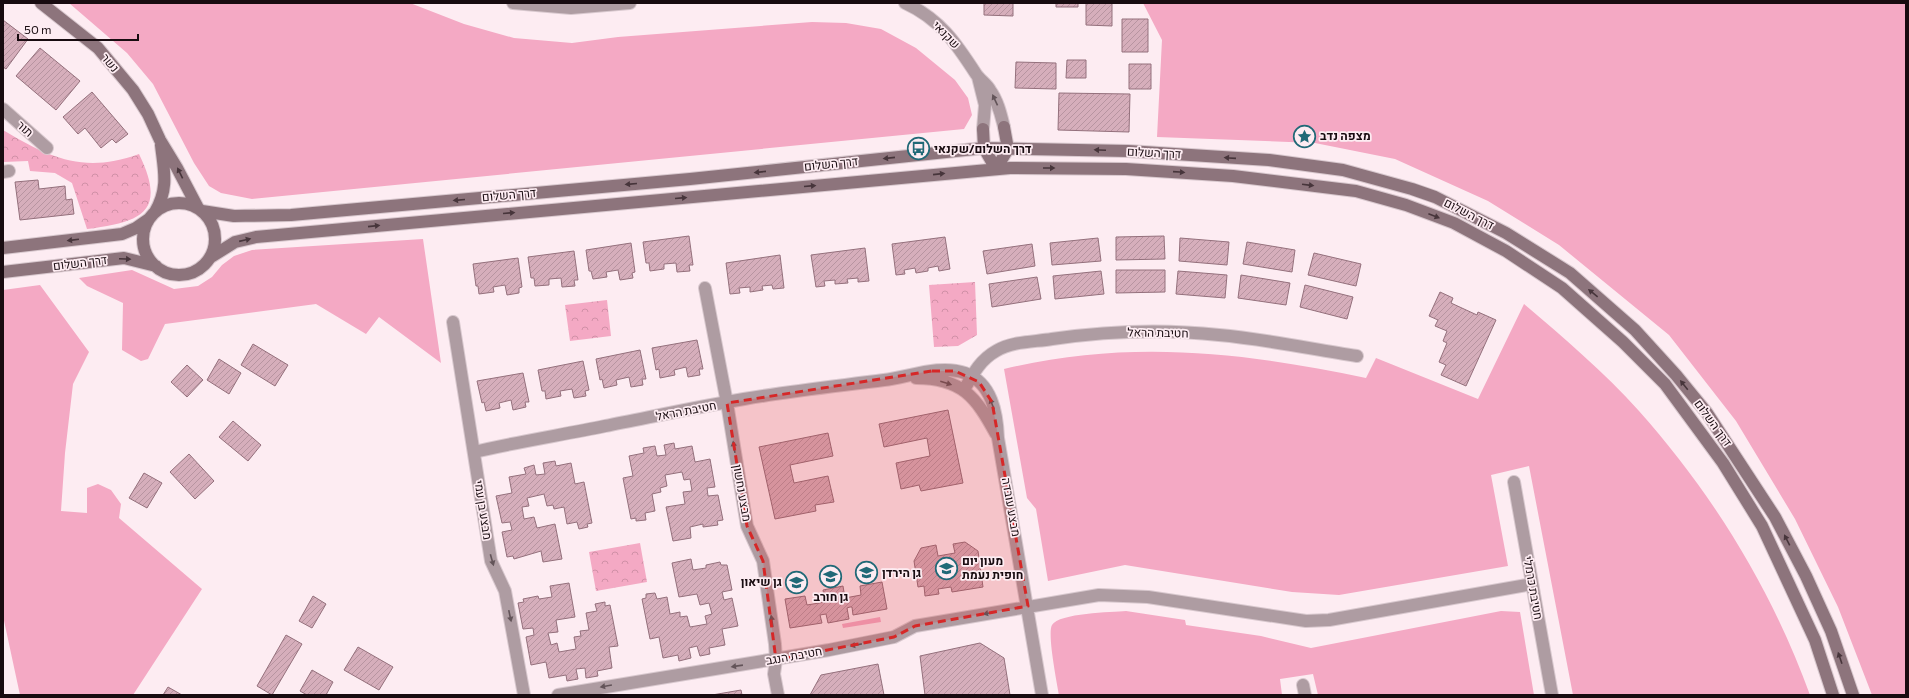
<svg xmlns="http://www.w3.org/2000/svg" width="1909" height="698" font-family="Commissioner,Heebo,sans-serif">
<defs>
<pattern id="park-crowns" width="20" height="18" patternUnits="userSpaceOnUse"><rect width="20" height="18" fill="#f4a9c4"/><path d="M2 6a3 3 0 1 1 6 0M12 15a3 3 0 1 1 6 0" fill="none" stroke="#d090a7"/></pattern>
<pattern id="building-hatch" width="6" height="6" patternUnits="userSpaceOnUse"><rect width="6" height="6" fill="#d6aebb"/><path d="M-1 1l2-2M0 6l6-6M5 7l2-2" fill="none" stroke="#b794a0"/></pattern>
</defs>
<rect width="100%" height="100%" fill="#fdecf2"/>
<!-- green -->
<path fill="#f4a9c4" d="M69 3H410L464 24 514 38 572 43 618 37 812 22 846 23 881 29 916 48 955 80 968 98 972 115 964 129 252 199 221 193 209 186 194 163 153 84 127 53Z
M1143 3H1906V693L1903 695H1872L1838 607 1795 519 1736 421 1669 335 1559 245 1488 201 1395 159 1315 143 1157 137 1162 40Z
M423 239 441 363 379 317 366 334 316 304 165 324 148 359 141 361 122 350 123 303 87 286 79 278 132 270 174 289 198 286 212 277 222 265 234 256 252 250Z
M40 285 89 352 73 384 65 453 61 511 87 513V488L98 484 111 490 121 504 119 518 202 589 133 695H20L3 616V290Z
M1524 304C1564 338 1604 372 1639 411 1713 494 1772 590 1810 695H1573L1529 466 1491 475 1508 566 1339 595 1292 592 1125 565 1048 581 1036 509 1027 498 1004 369C1128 339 1243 352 1366 378L1376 358 1478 399Z
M1126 611 1185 620 1186 625 1261 636 1311 648 1501 611 1520 612 1534 695H1318L1313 674 1280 679 1282 695H1059C1057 683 1047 633 1052 625 1059 613 1112 612 1126 611Z
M880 617 881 622 843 628 842 624Z"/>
<!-- park -->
<path fill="url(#park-crowns)" d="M3 130C50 158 84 174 139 154 168 213 140 222 87 229L72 183 55 173 30 171 28 161 3 162Z
M975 282 977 335 958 346 934 347 929 285Z
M607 300 611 336 570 341 565 305Z
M640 543 647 582 596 591 589 552Z"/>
<!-- building -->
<path fill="url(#building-hatch)" stroke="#94707c" d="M984 3H1013V16L984 15Z
M1056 3H1078V7H1056Z
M1086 3H1112V26L1086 25Z
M1122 19H1148V52H1122Z
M3 20 28 39 6 69 3 67Z
M40 48 80 81 56 110 16 76Z
M1067 60H1086V78H1066Z
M1016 62 1056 63V89L1015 88Z
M1129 64H1151V89H1129Z
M92 92 128 134 116 143 112 139 101 148 85 128 78 134 63 117Z
M1059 93 1130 94 1129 132 1058 130Z
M38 180 39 189 65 186 66 200 72 199 74 214 20 220 15 182Z
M689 236 693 265H689L690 271 677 272 676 263 664 264V269L650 271 649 263H646L643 242Z
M1164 236 1165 259 1116 260V237Z
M945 237 950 269 939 271 938 266 928 268V271L916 273 915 268 904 270 905 274 896 275 892 244Z
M1098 238 1101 261 1052 265 1050 243Z
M1180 238 1229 242 1227 265 1179 261Z
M1247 242 1295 250 1292 272 1243 264Z
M631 243 635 272 632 273 633 278 620 280 618 270 606 272 607 277 593 279 591 271H589L586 250Z
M1032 244 1035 266 987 274 983 251Z
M865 248 869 281 858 282V278L847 279 848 283 835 284V280L824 281 825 286 816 287 811 255Z
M574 251 578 280H574L575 286 562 287 561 278 549 279V285L535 286 534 278H531L528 257Z
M1314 253 1361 264 1356 286 1308 275Z
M780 255 784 288 773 289 772 285 762 286 763 290 750 292V287L739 288 740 293 730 294 726 263Z
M518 258 522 287 519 288V293L507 295 505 285 493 287 494 292 479 294 478 286H476L473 264Z
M1116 270H1165V292L1116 293Z
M1101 271 1104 294 1055 299 1053 276Z
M1178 271 1227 275 1225 298 1176 294Z
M1241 275 1290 283 1286 305 1238 298Z
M1037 277 1041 299 992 307 989 284Z
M1305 285 1353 297 1347 319 1300 307Z
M1440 292 1453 298 1451 303 1477 315 1478 312 1496 320 1466 386 1441 375 1446 365 1439 362 1447 343 1443 341 1447 331 1435 326 1438 320 1429 316Z
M697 340 703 369H699L700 375 688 377 686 367 674 370 675 375 660 378 659 369 656 370 652 348Z
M253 344 288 365 275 386 241 365Z
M640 350 646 379H642L643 385 631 387 629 377 616 380 617 385 604 388 602 379 600 380 596 359Z
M219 359 241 373 229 394 207 380Z
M583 361 589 390 585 391 586 396 574 398 572 389 560 391 561 396 546 399 545 391H542L538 370Z
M187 365 203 380 187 397 171 382Z
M523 373 529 402H525L526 407 513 410 511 400 499 403 500 408 486 411 484 402 482 403 477 381Z
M948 410 963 483 921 491 919 485 901 489 896 463 930 456 927 438 884 447 879 424Z
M233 421 261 445 248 461 219 437Z
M828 433 833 456 790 465 794 483 828 476 834 502 815 505 816 511 775 519 759 447Z
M674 443 675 449 692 446 695 462 710 459 715 487 707 488 708 496 718 495 723 520 717 521 718 525 703 527V524L690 527 691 538 673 541 666 507 685 504 683 492 692 491 690 479 684 480 682 472 665 475 667 486 660 488 661 492 652 494 655 511 645 513 646 520 636 521V518L631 519 623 478 633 476 629 456 644 453 643 448 655 446 657 456 666 455 664 445Z
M189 454 214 481 195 499 170 472Z
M555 461 556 466 571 463 575 484 584 482 592 523 587 524 588 527 579 529 577 522 567 524 564 507 554 509 553 505 547 506 544 494 527 498 529 506 522 507 524 519 534 517 537 528 555 524 562 559 543 562 541 551 514 559 513 556 507 557 502 532 512 530 510 522 502 523 496 496 512 493 509 477 526 474 524 468 534 465 536 475 545 474 543 463Z
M144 473 162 483 147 508 129 498Z
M965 542 978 551 983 587 952 592 951 587 938 589 939 594 925 596 924 586 918 587 914 561 921 548 936 545 938 556 955 553 953 544Z
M691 559 693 570 706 568V565L720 562 721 565H727L732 590 722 592 724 600 732 598 738 626 722 629 725 645 709 648 710 654 700 656 697 646 689 648 691 658 679 661 678 655 663 658 659 637 650 639 642 599 646 598V594L655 593 657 599 667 597 670 614 680 612V617L687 616 690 627 707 624 705 616 712 614 709 603 700 605 697 594 679 597 672 563Z
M882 582 887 609 853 615 852 607H850L847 608 849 619 828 623 826 614 820 615 822 623 790 628 785 599 805 596 807 605 825 602 823 590 843 586 845 598 861 595 860 586Z
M569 583 575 617 556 620 558 632 548 633 551 645 557 643 559 652 576 649 574 637 581 636 580 631 589 630 586 613 597 611 595 604 605 602V606L610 605 618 646 609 647 612 668 597 671 598 676 586 678 585 668 576 669 578 679 567 681 566 675 549 678 546 662 531 665 526 637 534 635 533 628 523 629 518 603 524 602 523 599 538 596 539 599 552 597 550 586Z
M313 596 326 604 312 628 299 621Z
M286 635 302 644 272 695 257 686Z
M980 643 1004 658 1010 695H925L920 656Z
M358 647 393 667 379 690 344 670Z
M878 664 884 695H810L821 675Z
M312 670 333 682 326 695H307L300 691Z
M168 687 182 695H163Z
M741 690 742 695H712Z"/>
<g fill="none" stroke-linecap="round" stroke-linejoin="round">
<defs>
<path id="street" d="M513 3 571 8 630 3
M905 3C940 19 956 43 976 74 980 80 987 84 990 90 998 101 1001 115 1004 127
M978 77 985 105 983 129
M3 109 47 148
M3 172 9 171
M705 288 727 403 747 526 763 561 775 644 776 660 774 674 778 695
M453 322 491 561 505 591 524 695
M916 378C962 378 976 397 996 434
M964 390C973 374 980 360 996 351 1013 341 1034 342 1052 339 1107 331 1164 329 1219 335 1265 339 1311 349 1357 356
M474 452C517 442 561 435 605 426 651 417 697 407 744 399 790 391 838 386 884 380 909 377 940 364 965 373 992 383 997 413 998 438L1042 695
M1514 482 1552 695
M1303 685 1305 695
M558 695 829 650 894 637 915 626 1099 595 1148 597 1306 621 1329 620 1532 584"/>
<path id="secondary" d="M41 3 98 48 133 90 148 114 160 140 177 168 198 208
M983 129 984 148 996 169 1008 149 1004 127
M143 239a36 36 0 1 1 72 0a36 36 0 1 1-72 0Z
M202 211 234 216 291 215 690 179 984 148 1128 151 1269 160 1343 170 1412 189 1435 197 1506 233 1570 273 1635 330 1676 375 1707 413 1775 517 1806 576 1831 631 1853 695
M155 212C169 188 164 171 161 145
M3 248 122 234 136 228 149 219
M211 257 235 242 256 237 1010 168 1126 169 1233 176 1356 191 1406 205 1454 223 1506 251 1562 288 1623 342 1665 384 1723 463 1762 526 1815 640 1833 695
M3 272 124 258 156 266"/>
</defs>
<!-- street casing -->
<use href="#street" stroke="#d8c8ce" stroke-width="14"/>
<!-- secondary casing -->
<use href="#secondary" stroke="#d8c8ce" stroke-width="14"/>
<!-- street -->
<use href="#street" stroke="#ae9ca2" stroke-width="12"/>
<!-- secondary -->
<use href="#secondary" stroke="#8d747c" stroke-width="12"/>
</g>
<!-- one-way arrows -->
<defs><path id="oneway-solid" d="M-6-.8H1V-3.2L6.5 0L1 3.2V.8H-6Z"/></defs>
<g fill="#635459">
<use href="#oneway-solid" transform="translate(995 100) rotate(-115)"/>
<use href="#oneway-solid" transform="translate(946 383) rotate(17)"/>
<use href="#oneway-solid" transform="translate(992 404) rotate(-112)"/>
<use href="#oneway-solid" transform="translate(734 447) rotate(-99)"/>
<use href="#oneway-solid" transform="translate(492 560) rotate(74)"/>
<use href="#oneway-solid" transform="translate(989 613) rotate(170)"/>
<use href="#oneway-solid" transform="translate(510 616) rotate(78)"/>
<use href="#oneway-solid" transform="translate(772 621) rotate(-99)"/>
<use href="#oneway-solid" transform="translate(856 645) rotate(169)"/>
<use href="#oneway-solid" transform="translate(737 666) rotate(172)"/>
<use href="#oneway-solid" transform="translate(606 686) rotate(170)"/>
</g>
<g fill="#47353b">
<use href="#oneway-solid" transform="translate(1100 150) rotate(-178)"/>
<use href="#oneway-solid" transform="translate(889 158) rotate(174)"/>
<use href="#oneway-solid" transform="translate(1230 158) rotate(-176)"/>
<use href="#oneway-solid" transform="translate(1049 168)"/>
<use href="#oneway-solid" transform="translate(760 172) rotate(174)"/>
<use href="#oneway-solid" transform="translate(1179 172) rotate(4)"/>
<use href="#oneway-solid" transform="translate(180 173) rotate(-116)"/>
<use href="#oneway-solid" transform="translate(939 174) rotate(-6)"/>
<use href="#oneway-solid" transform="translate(631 184) rotate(175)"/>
<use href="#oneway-solid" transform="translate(1308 185) rotate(7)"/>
<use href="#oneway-solid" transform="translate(810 186) rotate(-5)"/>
<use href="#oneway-solid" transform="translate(681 198) rotate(-5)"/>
<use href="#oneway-solid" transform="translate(459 200) rotate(175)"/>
<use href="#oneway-solid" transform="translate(509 213) rotate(-5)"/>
<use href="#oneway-solid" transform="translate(1434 216) rotate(21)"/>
<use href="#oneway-solid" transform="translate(374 226) rotate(-6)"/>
<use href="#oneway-solid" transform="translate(73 240) rotate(173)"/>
<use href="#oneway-solid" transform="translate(245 240) rotate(-13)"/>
<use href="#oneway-solid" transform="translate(125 259) rotate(3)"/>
<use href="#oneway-solid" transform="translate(1593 293) rotate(-141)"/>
<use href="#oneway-solid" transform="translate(1684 385) rotate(-129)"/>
<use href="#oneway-solid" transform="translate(1787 540) rotate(-117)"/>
<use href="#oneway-solid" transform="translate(1840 658) rotate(-109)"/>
</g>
<!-- marked area -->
<path fill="#d62828" fill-opacity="0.2" stroke="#d62828" stroke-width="3" stroke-dasharray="8 5" stroke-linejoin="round" d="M932 371H955L979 382 992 402 1028 606 915 626 894 637 776 660 763 561 747 526 727 403Z"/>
<!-- icons -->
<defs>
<symbol id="sight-ring" viewBox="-11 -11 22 22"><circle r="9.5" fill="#fdecf2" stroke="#216977" stroke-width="1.5"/><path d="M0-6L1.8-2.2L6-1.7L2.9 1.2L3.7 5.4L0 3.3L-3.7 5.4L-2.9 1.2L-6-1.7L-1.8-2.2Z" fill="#216977"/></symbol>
<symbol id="bus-ring" viewBox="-11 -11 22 22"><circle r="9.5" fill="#fdecf2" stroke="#216977" stroke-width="1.5"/><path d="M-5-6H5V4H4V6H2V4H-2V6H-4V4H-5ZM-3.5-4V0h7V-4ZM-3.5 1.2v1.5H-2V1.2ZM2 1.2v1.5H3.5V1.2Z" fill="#216977"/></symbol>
<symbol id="school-ring" viewBox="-11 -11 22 22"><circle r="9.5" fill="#fdecf2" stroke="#216977" stroke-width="1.5"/><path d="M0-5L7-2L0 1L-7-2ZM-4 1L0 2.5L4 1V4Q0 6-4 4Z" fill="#216977"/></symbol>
</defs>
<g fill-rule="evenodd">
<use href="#sight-ring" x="1292" y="124" width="25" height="25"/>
<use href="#bus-ring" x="906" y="136" width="25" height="25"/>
<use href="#school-ring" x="934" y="556" width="25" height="25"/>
<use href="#school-ring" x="854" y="560" width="25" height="25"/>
<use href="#school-ring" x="818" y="564" width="25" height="25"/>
<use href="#school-ring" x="784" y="570" width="25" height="25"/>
</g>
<g text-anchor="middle" stroke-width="3.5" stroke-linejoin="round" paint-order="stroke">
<!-- street labels -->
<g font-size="12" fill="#180b10" stroke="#fdecf2">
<text transform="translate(946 35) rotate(45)" y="4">שקנאי</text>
<text transform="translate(110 63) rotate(50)" y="4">נשר</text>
<text transform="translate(25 129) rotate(42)" y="4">תור</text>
<text transform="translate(1154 153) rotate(3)" y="4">דרך השלום</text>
<text transform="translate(831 164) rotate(-6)" y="4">דרך השלום</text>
<text transform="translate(509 195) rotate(-5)" y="4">דרך השלום</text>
<text transform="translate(1469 214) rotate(27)" y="4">דרך השלום</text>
<text transform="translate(80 263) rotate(-7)" y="4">דרך השלום</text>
<text transform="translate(1158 333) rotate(1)" y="4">חטיבת הראל</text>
<text transform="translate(686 411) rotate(-11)" y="4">חטיבת הראל</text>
<text transform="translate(1713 423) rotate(54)" y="4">דרך השלום</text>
<text transform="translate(742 493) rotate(80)" y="4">מבצע נחשון</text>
<text transform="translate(1011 507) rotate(80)" y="4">מבצע עובדה</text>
<text transform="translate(483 510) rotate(81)" y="4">מבצע בן עמי</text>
<text transform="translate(1533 588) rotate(80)" y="4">חטיבת כרמלי</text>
<text transform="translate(794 656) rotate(-10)" y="4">חטיבת הנגב</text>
</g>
<!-- poi labels -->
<g font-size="12" font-weight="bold" fill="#180b10" stroke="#fdecf2" text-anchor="start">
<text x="1320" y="140">מצפה נדב</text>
<text x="934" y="153">דרך השלום/שקנאי</text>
<text x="962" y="565">מעון יום<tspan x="962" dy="14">חופית נעמת</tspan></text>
<text x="882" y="577">גן הירדן</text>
<text x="782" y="586" text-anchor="end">גן שיאון</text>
<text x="831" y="601" text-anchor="middle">גן חורב</text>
</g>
</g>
<!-- border -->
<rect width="1909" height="698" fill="none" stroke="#180b10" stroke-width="8"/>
<!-- scale -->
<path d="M18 34v6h120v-6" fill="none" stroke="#180b10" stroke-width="2"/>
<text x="24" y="34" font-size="12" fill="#180b10" stroke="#fdecf2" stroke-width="3" paint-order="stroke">50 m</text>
</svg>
